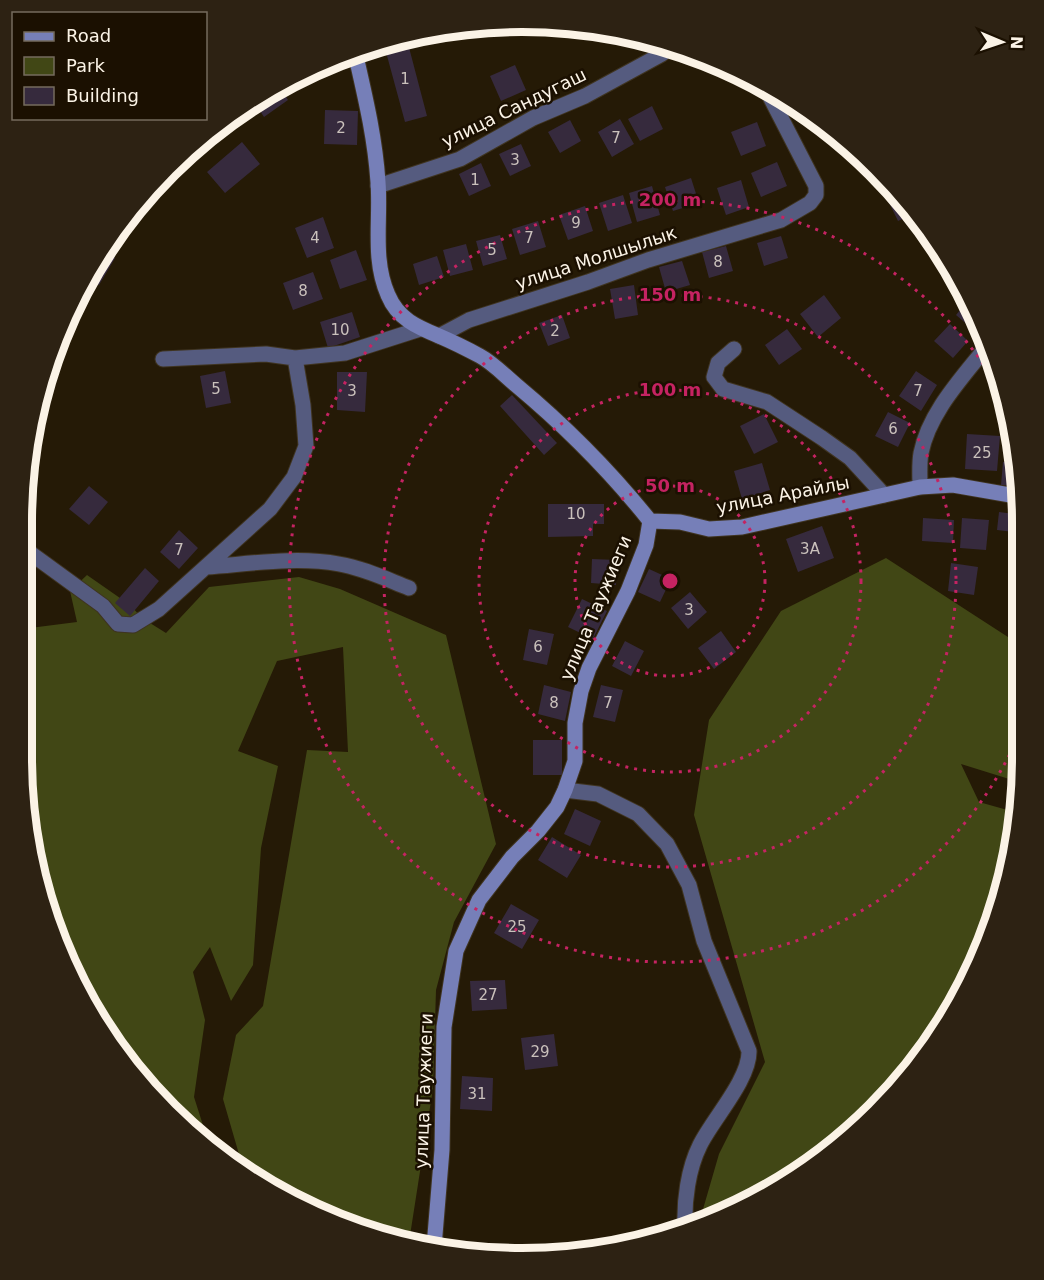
<svg xmlns="http://www.w3.org/2000/svg" width="1044" height="1280" font-family="'DejaVu Sans',sans-serif">
<rect width="100%" height="100%" fill="#251a06"/>
<!-- green -->
<path fill="#414715" d="M886 558 1022 646V783L961 764 979 802 1018 813 1006 887 971 980 899 1088 827 1155 743 1207 699 1223 719 1154 765 1062 694 815 709 720 781 611Z
M87 575 130 605 142 618 166 633 209 587 299 577 340 589 446 635 496 844 454 922 436 990 433 1088 409 1242 361 1233 245 1175 223 1099 236 1035 263 1006 307 750 348 752 343 647 277 661 238 751 278 766 261 848 253 965 231 1001 210 947 193 972 205 1020 194 1097 209 1144 146 1089 88 1008 38 887 21 758 22 629 77 622 70 591Z"/>
<!-- building -->
<path fill="#362a3d" d="M406 36 427 116 405 122 383 41Z
M515 65 526 90 501 101 490 76Z
M280 87 288 100 264 117 256 105Z
M652 106 663 129 640 141 628 119Z
M325 110 358 111 357 145 324 144Z
M620 119 634 144 612 157 598 132Z
M570 120 581 141 560 153 548 132Z
M757 122 766 146 741 156 731 132Z
M242 142 260 164 225 193 207 172Z
M521 144 531 166 510 176 499 154Z
M777 162 787 186 761 197 751 173Z
M481 163 491 186 469 196 459 174Z
M691 178 699 203 673 211 665 187Z
M884 179 887 183 915 213 898 221 879 182Z
M741 180 749 207 726 215 717 188Z
M652 186 660 215 637 222 629 193Z
M623 195 632 223 608 231 599 203Z
M585 206 593 231 568 240 559 215Z
M323 217 334 248 307 258 295 228Z
M538 221 546 247 520 255 512 229Z
M500 235 507 259 483 266 476 241Z
M781 236 788 258 764 266 757 243Z
M466 244 473 270 450 276 443 250Z
M726 246 733 271 709 278 702 252Z
M102 250 115 258 99 285 87 278Z
M356 250 367 280 340 289 330 260Z
M437 256 444 277 419 285 413 264Z
M682 261 690 285 666 292 659 267Z
M313 272 323 299 293 310 283 283Z
M634 285 638 315 615 319 610 289Z
M824 295 841 318 818 337 800 314Z
M970 298 981 326 976 332 956 315Z
M352 312 360 337 328 348 320 322Z
M562 315 570 338 548 346 539 323Z
M950 324 968 341 953 358 934 341Z
M787 329 802 349 779 365 765 345Z
M225 371 231 403 206 408 200 376Z
M916 371 937 385 921 411 899 396Z
M337 372H367L365 412 337 410Z
M512 395 557 443 544 455 500 406Z
M888 412 910 423 898 447 875 436Z
M764 414 778 442 754 454 740 426Z
M967 434 1000 436 997 471 965 469Z
M1003 462 1018 463 1021 487 1001 485Z
M762 463 770 490 742 499 734 471Z
M89 486 108 502 89 525 69 509Z
M548 504H604V524H593V536L548 537Z
M999 512 1022 515V533L997 530Z
M923 518 954 520 953 543 922 541Z
M962 518 989 520 986 550 960 548Z
M822 526 834 558 798 572 786 539Z
M179 530 198 548 179 569 160 552Z
M592 559 617 560 616 585 591 583Z
M951 563 978 567 974 595 948 591Z
M145 568 159 581 130 616 115 603Z
M649 569 671 579 660 602 638 592Z
M690 592 707 612 688 629 671 608Z
M582 599 607 611 593 639 568 627Z
M1019 603 1022 604V632L1008 624Z
M529 629 554 634 547 665 523 660Z
M721 631 736 652 714 669 698 648Z
M625 641 644 651 631 676 612 666Z
M544 685 571 692 565 721 538 714Z
M601 685 623 690 615 722 593 717Z
M533 740H562V775H533Z
M575 809 601 821 590 846 564 834Z
M552 837 581 855 567 878 538 860Z
M511 904 539 920 522 949 494 933Z
M505 980 507 1009 472 1011 470 981Z
M554 1034 558 1066 525 1070 521 1038Z
M462 1076 493 1078 492 1111 460 1109Z"/>
<g fill="none" stroke-linecap="round" stroke-linejoin="round">
<defs>
<path id="street" d="M378 186 460 159 533 118 585 96 662 54
M439 336 469 320 588 282 648 260 781 220 810 203 816 195V186L764 85
M734 349 718 363 714 377 723 389 767 402 822 438 850 458 884 495
M163 359 266 354 295 358 345 353 420 329
M920 487C920 476 919 464 921 453 929 412 963 377 988 345
M22 547 103 606 118 624 133 625 159 609 270 509 294 477 306 446 303 405 295 358
M206 567C249 564 296 556 339 564 363 568 386 579 409 588
M565 790 598 794 638 814 667 844 689 885 704 941 749 1051C750 1079 712 1120 700 1145 688 1169 684 1201 685 1227"/>
<path id="secondary" d="M355 52C365 96 375 137 378 182 381 220 372 259 388 295 398 319 417 327 439 336 453 342 467 349 480 356 493 363 504 375 516 385 564 425 610 471 650 521L680 522 709 529 742 527 920 487 953 485 1022 497
M434 1247 442 1150 444 1027 456 951 479 900 512 857 538 831 557 807 565 790 575 761V723L581 691 589 668 628 591 646 545 650 521"/>
</defs>
<!-- street casing -->
<use href="#street" stroke="#3f3421" stroke-width="17"/>
<!-- secondary casing -->
<use href="#secondary" stroke="#3f3421" stroke-width="17"/>
<!-- street -->
<use href="#street" stroke="#555b7f" stroke-width="15"/>
<!-- secondary -->
<use href="#secondary" stroke="#767fb8" stroke-width="15"/>
</g>
<!-- distance rings -->
<g fill="none" stroke="#c52362" stroke-width="3" stroke-dasharray="3 6">
<circle cx="670" cy="581" r="95"/>
<circle cx="670" cy="581" r="191"/>
<circle cx="670" cy="581" r="286"/>
<path d="M1021 730A381 381 0 1 1 1008 405"/>
</g>
<g text-anchor="middle" stroke-width="5" stroke-linejoin="round" paint-order="stroke">
<!-- number labels -->
<g font-size="15" fill="#cac1bc">
<text x="405" y="84">1</text>
<text x="341" y="133">2</text>
<text x="616" y="143">7</text>
<text x="515" y="165">3</text>
<text x="475" y="185">1</text>
<text x="576" y="228">9</text>
<text x="315" y="243">4</text>
<text x="529" y="243">7</text>
<text x="492" y="255">5</text>
<text x="718" y="267">8</text>
<text x="303" y="296">8</text>
<text x="340" y="335">10</text>
<text x="555" y="336">2</text>
<text x="216" y="394">5</text>
<text x="352" y="396">3</text>
<text x="918" y="396">7</text>
<text x="893" y="434">6</text>
<text x="982" y="458">25</text>
<text x="576" y="519">10</text>
<text x="810" y="554">3А</text>
<text x="179" y="555">7</text>
<text x="689" y="615">3</text>
<text x="538" y="652">6</text>
<text x="554" y="708">8</text>
<text x="608" y="708">7</text>
<text x="517" y="932">25</text>
<text x="488" y="1000">27</text>
<text x="540" y="1057">29</text>
<text x="477" y="1099">31</text>
</g>
<!-- street labels -->
<g font-size="18" fill="#fbf3e6" stroke="#1b1001">
<text transform="translate(514 108) rotate(-26)" y="6">улица Сандугаш</text>
<text transform="translate(596 258) rotate(-18)" y="6">улица Молшылык</text>
<text transform="translate(783 495) rotate(-11)" y="6">улица Арайлы</text>
<text transform="translate(596 608) rotate(-67)" y="6">улица Таужиеги</text>
<text transform="translate(424 1091) rotate(-88)" y="6">улица Таужиеги</text>
</g>
</g>
<!-- crop -->
<path d="M0 0H1044V1280H0ZM522 32H522A490 490 0 0 1 1012 522V758A490 490 0 0 1 522 1248H522A490 490 0 0 1 32 758V522A490 490 0 0 1 522 32Z" fill="#2d2213" fill-rule="evenodd"/>
<path fill="none" stroke="#fbf3e6" stroke-width="8" d="M522 32H522A490 490 0 0 1 1012 522V758A490 490 0 0 1 522 1248H522A490 490 0 0 1 32 758V522A490 490 0 0 1 522 32Z"/>
<circle cx="670" cy="581" r="9" fill="#c52362" stroke="#1b1001" stroke-width="3"/>
<g font-size="18" text-anchor="middle" font-weight="bold" fill="#c52362" stroke="#1b1001" stroke-width="5" stroke-linejoin="round" paint-order="stroke">
<text x="670" y="206">200 m</text>
<text x="670" y="301">150 m</text>
<text x="670" y="396">100 m</text>
<text x="670" y="492">50 m</text>
</g>
<!-- legend -->
<rect x="12" y="12" width="195" height="108" fill="#1b1001" stroke="#756b5d" stroke-width="1.5"/>
<rect x="24" y="32" width="30" height="9" fill="#767fb8" stroke="#756b5d" stroke-width="1.5"/>
<text x="66" y="42" font-size="18" fill="#fbf3e6">Road</text>
<rect x="24" y="57" width="30" height="18" fill="#414715" stroke="#756b5d" stroke-width="1.5"/>
<text x="66" y="72" font-size="18" fill="#fbf3e6">Park</text>
<rect x="24" y="87" width="30" height="18" fill="#362a3d" stroke="#756b5d" stroke-width="1.5"/>
<text x="66" y="102" font-size="18" fill="#fbf3e6">Building</text>
<!-- north arrow -->
<g transform="translate(1002 42) rotate(92)" stroke="#1b1001" stroke-width="4.5" paint-order="stroke">
<path d="M0-4.5L10 22L0 15L-10 22Z" fill="#fbf3e6"/>
<text y="-9" font-size="16" font-weight="bold" text-anchor="middle" fill="#fbf3e6">N</text>
</g>
</svg>
